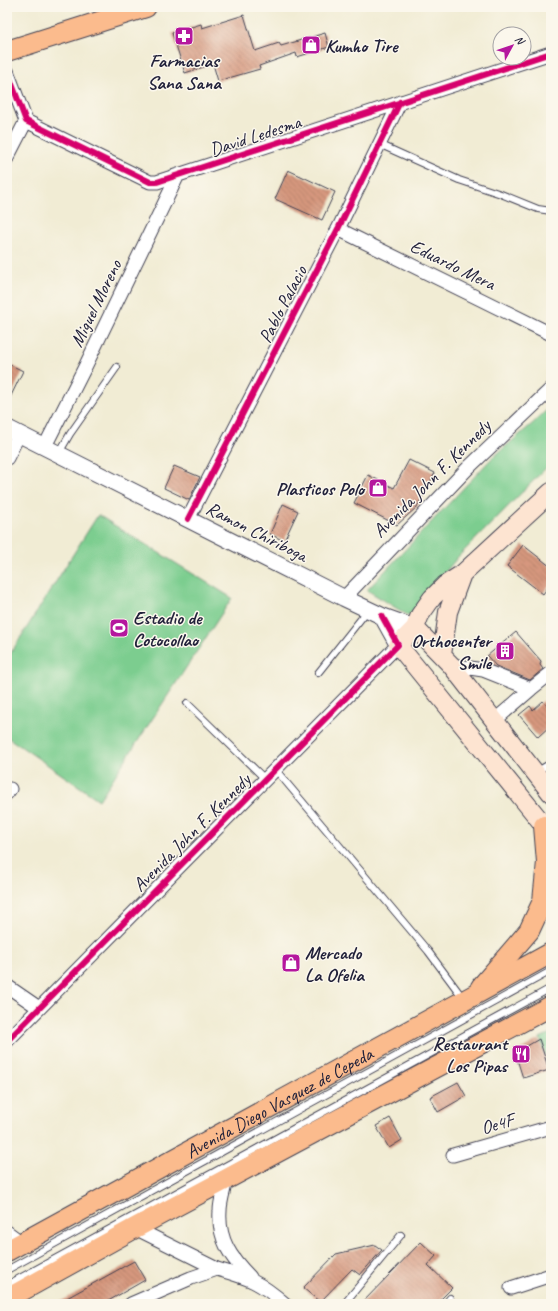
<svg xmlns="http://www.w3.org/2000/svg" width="558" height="1311" font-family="Caveat,sans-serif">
<defs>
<pattern id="building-back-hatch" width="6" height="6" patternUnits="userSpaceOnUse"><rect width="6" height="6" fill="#d6977e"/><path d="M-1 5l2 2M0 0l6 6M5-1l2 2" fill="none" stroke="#ad7b68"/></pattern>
</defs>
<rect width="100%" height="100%" fill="#fbf7ec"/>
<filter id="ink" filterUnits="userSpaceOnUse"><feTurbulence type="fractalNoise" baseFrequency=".025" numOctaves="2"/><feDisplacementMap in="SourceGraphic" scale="8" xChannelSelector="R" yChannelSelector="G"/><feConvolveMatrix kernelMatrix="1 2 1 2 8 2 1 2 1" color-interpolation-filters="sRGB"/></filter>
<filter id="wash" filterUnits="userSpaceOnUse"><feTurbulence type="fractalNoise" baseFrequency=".012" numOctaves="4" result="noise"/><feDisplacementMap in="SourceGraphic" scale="16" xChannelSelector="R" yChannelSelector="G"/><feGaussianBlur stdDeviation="0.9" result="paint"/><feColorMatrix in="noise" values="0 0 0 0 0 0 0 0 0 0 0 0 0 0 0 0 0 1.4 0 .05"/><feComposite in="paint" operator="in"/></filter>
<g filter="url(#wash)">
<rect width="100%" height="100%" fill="#f1ecd4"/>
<!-- green -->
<path fill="#7ccd8f" stroke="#4f7865" d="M551 406V463L457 558 409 616 367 590 491 459 532 424Z
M98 515 232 598 99 800 7 737V659Z
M551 1033V1073L540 1038Z"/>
<g id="blocks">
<!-- building -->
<path fill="url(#building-back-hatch)" d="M244 15 255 51 279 43 281 46 325 33 329 47 297 57 296 53 259 66 260 69 218 81 213 64 185 73 172 33 201 24 202 28Z
M288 170 335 192 322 220 275 199Z
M7 363 23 371 7 404Z
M409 460 435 473 417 507 397 525 354 503 368 475 394 488Z
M174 466 200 477 189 500 164 488Z
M283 504 298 511 284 541 270 534Z
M523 545 551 567V583L543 594 507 566Z
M516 632 541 661 540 665 543 669 530 680 496 666 487 656Z
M543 701 551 710V725L538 737 519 715 530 706 533 710Z
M539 1039 549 1070 523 1078 515 1053Z
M458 1082 466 1096 438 1112 430 1097Z
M390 1118 402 1140 389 1148 376 1126Z
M421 1242 436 1256 428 1265 452 1288 436 1304H361Z
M375 1245 382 1250 360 1275 352 1269 320 1302 303 1288 336 1254Z
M134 1261 145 1280 103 1304H56Z"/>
</g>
</g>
<g filter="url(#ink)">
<use href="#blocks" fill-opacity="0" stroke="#414052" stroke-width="1"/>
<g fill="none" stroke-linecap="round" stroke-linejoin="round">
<defs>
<path id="service" d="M379 144 459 180 501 194 538 209 551 211
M59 453 70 434 117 367
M318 673 368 610
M187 703 265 779
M275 769 428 951 463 998
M536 772 551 763
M7 1270 551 971
M7 1285 551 988
M344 1304 401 1235
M445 1304 450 1298"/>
<path id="minor" d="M7 71 26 121 150 182H157L551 53
M7 158 26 121
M338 229 551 334
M45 446 85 367 178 175
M7 458 19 434
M188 519 338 229 400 102
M344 598 468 468 551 389
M451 665 483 670 531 689 551 673
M494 721 531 689
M7 793 10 789
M7 986 39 1008
M7 1041 398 645
M453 1155 551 1127
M226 1180C224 1190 220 1201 220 1211 218 1240 231 1258 250 1277
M135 1228 217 1269C249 1278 260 1282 285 1304
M7 1232 22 1243
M511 1288 551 1275
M131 1304 191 1278 217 1269"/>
<path id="tertiary" d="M7 428 344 598 382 616 415 628
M382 616 398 645"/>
<path id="secondary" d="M551 492 462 574 445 585 432 598 420 615 415 628 398 645 551 834
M415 628 451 665 551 793
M442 655 448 612 462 574"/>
<g id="primary">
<path d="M7 51 146 7"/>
<path d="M481 987 529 931 543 901 547 862 544 826"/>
<path id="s1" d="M7 1251 551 953"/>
<path d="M7 1299 135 1228 551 1006"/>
</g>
</defs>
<!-- service casing -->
<use href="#service" stroke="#414052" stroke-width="8"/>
<!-- minor casing -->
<use href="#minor" stroke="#414052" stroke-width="15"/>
<!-- tertiary casing -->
<use href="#tertiary" stroke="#414052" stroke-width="18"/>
<!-- secondary casing -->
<use href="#secondary" stroke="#414052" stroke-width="20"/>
<!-- primary casing -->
<use href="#primary" stroke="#414052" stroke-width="22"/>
<!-- service -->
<use href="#service" stroke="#fff" stroke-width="6"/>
<!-- minor -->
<use href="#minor" stroke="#fff" stroke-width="13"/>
<!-- tertiary -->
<use href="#tertiary" stroke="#fff" stroke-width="16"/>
<!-- secondary -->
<use href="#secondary" stroke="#fde4d1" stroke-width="18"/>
<!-- primary -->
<use href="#primary" stroke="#fbbb8d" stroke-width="20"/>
<defs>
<path id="cycleway" d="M7 71 26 121 150 182H157L551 53
M188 519 338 229 400 102
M7 1041 398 645 382 616"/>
</defs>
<!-- cycleway casing -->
<use href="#cycleway" stroke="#fbf7ec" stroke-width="8"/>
<!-- cycleway -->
<use href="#cycleway" stroke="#d6006c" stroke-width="6"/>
</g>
</g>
<!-- icons -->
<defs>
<symbol id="pharmacy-square" viewBox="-11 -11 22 22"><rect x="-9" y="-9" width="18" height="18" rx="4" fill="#b5179e" stroke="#fbf7ec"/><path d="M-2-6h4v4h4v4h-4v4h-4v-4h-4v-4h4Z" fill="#fff"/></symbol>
<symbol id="shop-square" viewBox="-11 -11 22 22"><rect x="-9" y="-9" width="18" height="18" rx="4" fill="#b5179e" stroke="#fbf7ec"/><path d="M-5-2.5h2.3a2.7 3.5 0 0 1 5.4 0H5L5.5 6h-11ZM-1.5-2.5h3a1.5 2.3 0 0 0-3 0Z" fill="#fff"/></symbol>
<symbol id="stadium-square" viewBox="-11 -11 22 22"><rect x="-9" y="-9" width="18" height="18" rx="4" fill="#b5179e" stroke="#fbf7ec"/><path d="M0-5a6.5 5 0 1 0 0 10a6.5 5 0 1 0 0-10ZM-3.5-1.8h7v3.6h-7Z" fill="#fff"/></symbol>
<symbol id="building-square" viewBox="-11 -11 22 22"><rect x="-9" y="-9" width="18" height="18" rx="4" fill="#b5179e" stroke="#fbf7ec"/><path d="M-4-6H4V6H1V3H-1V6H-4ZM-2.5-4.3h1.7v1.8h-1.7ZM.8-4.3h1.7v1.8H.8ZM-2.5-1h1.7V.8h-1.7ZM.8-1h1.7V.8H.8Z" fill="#fff"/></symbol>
<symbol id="restaurant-square" viewBox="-11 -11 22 22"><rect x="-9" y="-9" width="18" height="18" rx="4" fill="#b5179e" stroke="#fbf7ec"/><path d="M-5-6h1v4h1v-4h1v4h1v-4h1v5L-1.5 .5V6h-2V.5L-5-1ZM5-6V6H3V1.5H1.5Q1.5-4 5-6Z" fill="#fff"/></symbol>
</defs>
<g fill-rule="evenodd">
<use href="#pharmacy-square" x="173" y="25" width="22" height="22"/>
<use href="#shop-square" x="300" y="34" width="22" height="22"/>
<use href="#shop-square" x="367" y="477" width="22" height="22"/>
<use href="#stadium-square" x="108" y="617" width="22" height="22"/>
<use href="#building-square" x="494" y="640" width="22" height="22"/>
<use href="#shop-square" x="280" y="952" width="22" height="22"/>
<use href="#restaurant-square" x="510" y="1043" width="22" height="22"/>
</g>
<g text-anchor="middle" stroke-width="3" stroke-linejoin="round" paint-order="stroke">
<!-- poi labels -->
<g font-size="19" font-weight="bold" fill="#22223b" stroke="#fbf7ec" text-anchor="start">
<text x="325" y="52">Kumho Tire</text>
<text x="184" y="67" text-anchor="middle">Farmacias<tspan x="184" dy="22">Sana Sana</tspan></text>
<text x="364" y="495" text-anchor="end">Plasticos Polo</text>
<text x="133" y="624">Estadio de<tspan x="133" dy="22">Cotocollao</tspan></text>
<text x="491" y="647" text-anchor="end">Orthocenter<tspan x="491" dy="22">Smile</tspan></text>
<text x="305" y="959">Mercado<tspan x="305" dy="22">La Ofelia</tspan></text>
<text x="507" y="1050" text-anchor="end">Restaurant<tspan x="507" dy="22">Los Pipas</tspan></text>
</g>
<!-- street labels -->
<g font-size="19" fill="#22223b" stroke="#fbf7ec">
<text transform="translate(255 135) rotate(-18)" y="7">David Ledesma</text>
<text transform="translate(453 264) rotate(26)" y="7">Eduardo Mera</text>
<text transform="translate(95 303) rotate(-64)" y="7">Miguel Moreno</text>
<text transform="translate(282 304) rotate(-63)" y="7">Pablo Palacio</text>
<text transform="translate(431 478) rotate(-45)" y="7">Avenida John F. Kennedy</text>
<text transform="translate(257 531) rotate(27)" y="7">Ramon Chiriboga</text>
<text transform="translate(191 832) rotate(-45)" y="7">Avenida John F. Kennedy</text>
<text dy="7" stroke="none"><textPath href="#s1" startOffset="310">Avenida Diego Vasquez de Cepeda</textPath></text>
<text transform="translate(497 1123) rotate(-16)" y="7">Oe4F</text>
</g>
</g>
<!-- margin -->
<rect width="558" height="1311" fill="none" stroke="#fbf7ec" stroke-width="24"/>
<!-- north arrow -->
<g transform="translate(512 46) rotate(50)"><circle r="19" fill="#fbf7ec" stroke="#a4a2a5"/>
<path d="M0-3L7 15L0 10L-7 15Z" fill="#b5179e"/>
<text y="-6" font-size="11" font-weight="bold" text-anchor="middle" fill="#22223b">N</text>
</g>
</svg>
